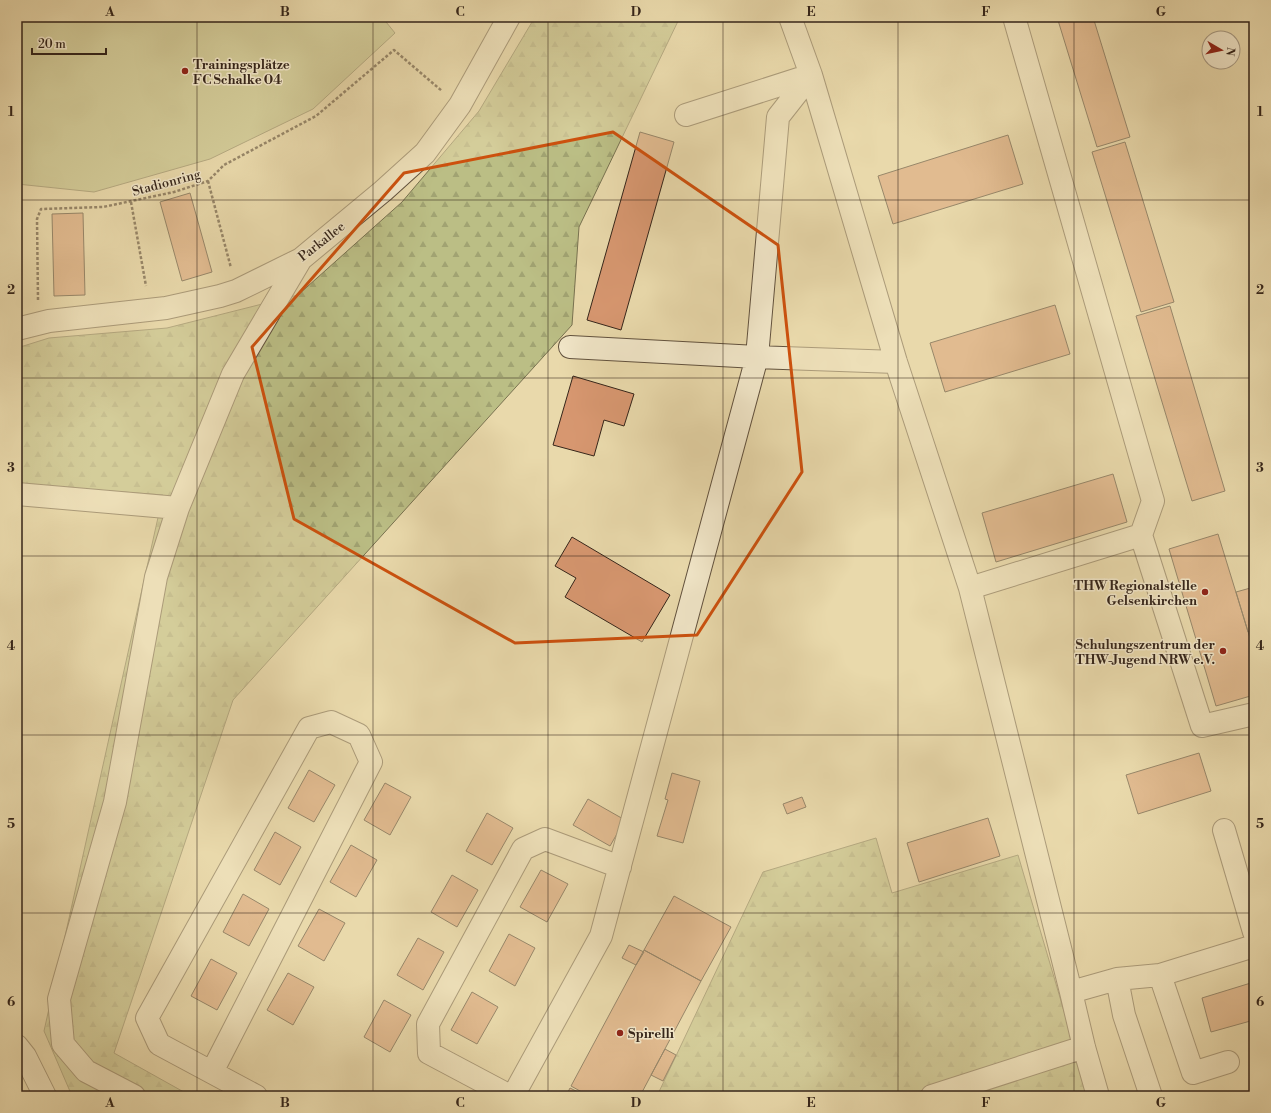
<svg xmlns="http://www.w3.org/2000/svg" width="1271" height="1113" font-family="'Libre Bodoni',serif">
<defs>
<pattern id="forest-firs" width="22" height="20" patternUnits="userSpaceOnUse"><rect width="22" height="20" fill="#bbbe85"/><path d="M5 1l3.5 6h-7zM16 11l3.5 6h-7z" fill="#a1a372"/></pattern>
</defs>
<rect width="100%" height="100%" fill="#e9d9ab"/>
<filter id="stains"><feTurbulence type="fractalNoise" baseFrequency=".005" numOctaves="4"/><feColorMatrix values="0 0 0 0 .2 0 0 0 0 .09 0 0 0 0 .02 0 0 0 .5 -.17"/></filter>
<radialGradient id="worn" r=".72"><stop offset=".6" stop-color="#630" stop-opacity="0"/><stop offset="1" stop-color="#630" stop-opacity=".3"/></radialGradient>
<!-- forest -->
<path fill="url(#forest-firs)" stroke="#787250" d="M535 17H680L579 227 572 325 233 700 114 1053 191 1096H72L44 1031 163 495 17 484V348L49 338 167 328 298 295 402 202 479 111Z
M876 838 892 893 1018 855 1089 1096H657L763 872Z"/>
<!-- garden -->
<path fill="#bbbe85" stroke="#787250" d="M17 17H382L395 33 313 109 210 159 94 192 17 184Z"/>
<!-- building -->
<path fill="#d79770" stroke="#35251a" d="M1057 17H1093L1130 137 1097 147Z
M640 132 674 142 621 330 587 320Z
M1008 135 1023 184 893 224 878 176Z
M1125 142 1174 302 1141 312 1092 152Z
M190 193 212 272 182 281 160 202Z
M83 213 85 295 54 296 52 214Z
M1055 305 1070 354 945 392 930 343Z
M1170 306 1225 491 1192 501 1136 316Z
M573 376 634 394 624 426 604 420 594 456 553 445Z
M1113 474 1127 522 996 562 982 513Z
M1218 534 1254 651V695L1216 706 1169 549Z
M572 537 670 595 642 642 565 597 576 578 555 566Z
M1254 587V630L1248 632 1236 592Z
M1199 753 1211 791 1138 814 1126 775Z
M309 770 335 785 314 822 288 808Z
M672 773 700 781 683 843 657 836 668 800 665 799Z
M385 783 411 797 390 835 364 820Z
M802 797 806 807 787 814 783 804Z
M588 799 625 820 610 846 573 825Z
M487 813 513 828 492 865 466 851Z
M988 818 1000 856 919 882 907 843Z
M275 832 301 847 280 885 254 870Z
M351 845 377 860 356 897 330 882Z
M541 870 568 884 547 922 520 907Z
M452 875 478 890 457 927 431 912Z
M243 894 269 909 249 946 223 932Z
M674 896 731 927 701 981 644 950Z
M319 909 345 923 324 961 298 946Z
M509 934 535 948 515 986 489 971Z
M418 938 444 952 423 990 397 975Z
M629 945 644 952 636 965 622 958Z
M644 950 701 981 640 1096H589L571 1086Z
M211 959 237 973 217 1010 191 996Z
M288 973 314 987 293 1025 267 1010Z
M1254 982V1020L1211 1032 1202 998Z
M472 992 498 1007 477 1044 451 1030Z
M384 1000 411 1015 390 1052 364 1037Z
M665 1049 676 1055 663 1081 651 1075Z
M570 1088 586 1096H566Z"/>
<g fill="none" stroke-linecap="round" stroke-linejoin="round">
<defs>
<path id="minor" d="M1014 17 1153 501 1141 535
M686 115 811 75 790 17
M17 329 49 321 166 308 220 296 236 291 301 259 383 191 425 153 460 105 509 17
M570 347 757 357 896 362
M17 494 178 508
M970 588 1141 535 1202 726 1254 714
M1224 830 1254 932
M1160 975 1193 1073 1228 1062
M1117 979 1124 1015 1151 1096
M1071 992 1117 979 1160 975 1254 946
M17 1046 25 1056 45 1096
M212 1072 371 762 359 735 331 722 309 728 147 1018 159 1044 256 1096
M134 1096 86 1071 63 1044 59 999 115 802 156 577 178 508 233 374 301 259
M510 1096 429 1053 428 1024 523 849 545 839 620 867
M513 1096 601 936 757 357 778 117 811 75 896 362 970 588 1071 992 1084 1047 1098 1096
M932 1096 1084 1047"/>
</defs>
<!-- minor casing -->
<use href="#minor" stroke="#62523e" stroke-width="24"/>
<!-- path -->
<path stroke="#35251a" stroke-width="2.5" stroke-dasharray="3 2" stroke-linecap="butt" d="M208 181 231 268
M131 202 146 286
M17 214H19L17 248
M38 300 37 219 41 209 103 207 174 192 208 181 224 165 316 116 394 50 442 91"/>
<!-- minor -->
<use href="#minor" stroke="#f1e6c8" stroke-width="22"/>
</g>
<!-- marked area -->
<path d="M0 0H1271V1113H0ZM613 132 778 245 802 472 697 635 515 643 294 519 252 347 404 173Z" fill="#e9d9ab" fill-opacity=".55" fill-rule="evenodd"/>
<path fill="none" stroke="#cd510e" stroke-width="3" stroke-linejoin="round" d="M613 132 778 245 802 472 697 635 515 643 294 519 252 347 404 173Z"/>
<!-- grid -->
<path fill="none" stroke="#35251a" stroke-width="1" stroke-opacity="0.55" d="M197 17V1096M373 17V1096M548 17V1096M723 17V1096M898 17V1096M1074 17V1096M17 200H1254M17 378H1254M17 556H1254M17 735H1254M17 913H1254"/>
<!-- markers -->
<g fill="#8f2418" stroke="#f1e6c8" stroke-width="1.5">
<circle cx="185" cy="71" r="4"/>
<circle cx="1205" cy="592" r="4"/>
<circle cx="1223" cy="651" r="4"/>
<circle cx="620" cy="1033" r="4"/>
</g>
<g text-anchor="middle" stroke-width="3" stroke-linejoin="round" paint-order="stroke">
<!-- poi labels -->
<g font-size="13" font-weight="bold" fill="#35251a" stroke="#f1e6c8" text-anchor="start">
<text x="193" y="69">Trainingsplätze<tspan x="193" dy="15">FC Schalke 04</tspan></text>
<text x="1197" y="590" text-anchor="end">THW Regionalstelle<tspan x="1197" dy="15">Gelsenkirchen</tspan></text>
<text x="1215" y="649" text-anchor="end">Schulungszentrum der<tspan x="1215" dy="15">THW-Jugend NRW e.V.</tspan></text>
<text x="628" y="1038">Spirelli</text>
</g>
<!-- street labels -->
<g font-size="13" fill="#35251a" stroke="#f1e6c8">
<text transform="translate(166 182) rotate(-15)" y="5">Stadionring</text>
<text transform="translate(321 241) rotate(-38)" y="5">Parkallee</text>
</g>
</g>
<!-- margin -->
<rect width="1271" height="1113" fill="none" stroke="#e9d9ab" stroke-width="44"/>
<!-- north arrow -->
<g transform="translate(1221 50) rotate(99)"><circle r="19" fill="#f1e6c8" stroke="#a69982"/>
<path d="M0-3L7 15L0 10L-7 15Z" fill="#8f2418"/>
<text y="-6" font-size="11" font-weight="bold" text-anchor="middle" fill="#35251a">N</text>
</g>
<!-- scale -->
<path d="M32 48v6h74v-6" fill="none" stroke="#35251a" stroke-width="2"/>
<text x="38" y="48" font-size="12" fill="#35251a" stroke="#f1e6c8" stroke-width="3" paint-order="stroke">20 m</text>
<rect x="22" y="22" width="1227" height="1069" fill="none" stroke="#35251a" stroke-width="1.5"/>
<g font-size="13" text-anchor="middle" font-weight="bold" fill="#35251a">
<text x="110" y="16">A</text>
<text x="285" y="16">B</text>
<text x="460" y="16">C</text>
<text x="636" y="16">D</text>
<text x="811" y="16">E</text>
<text x="986" y="16">F</text>
<text x="1161" y="16">G</text>
<text x="11" y="116">1</text>
<text x="1260" y="116">1</text>
<text x="11" y="294">2</text>
<text x="1260" y="294">2</text>
<text x="11" y="472">3</text>
<text x="1260" y="472">3</text>
<text x="11" y="650">4</text>
<text x="1260" y="650">4</text>
<text x="11" y="828">5</text>
<text x="1260" y="828">5</text>
<text x="11" y="1006">6</text>
<text x="1260" y="1006">6</text>
<text x="110" y="1107">A</text>
<text x="285" y="1107">B</text>
<text x="460" y="1107">C</text>
<text x="636" y="1107">D</text>
<text x="811" y="1107">E</text>
<text x="986" y="1107">F</text>
<text x="1161" y="1107">G</text>
</g>
<rect width="100%" height="100%" filter="url(#stains)"/>
<rect width="100%" height="100%" fill="url(#worn)"/>
</svg>
